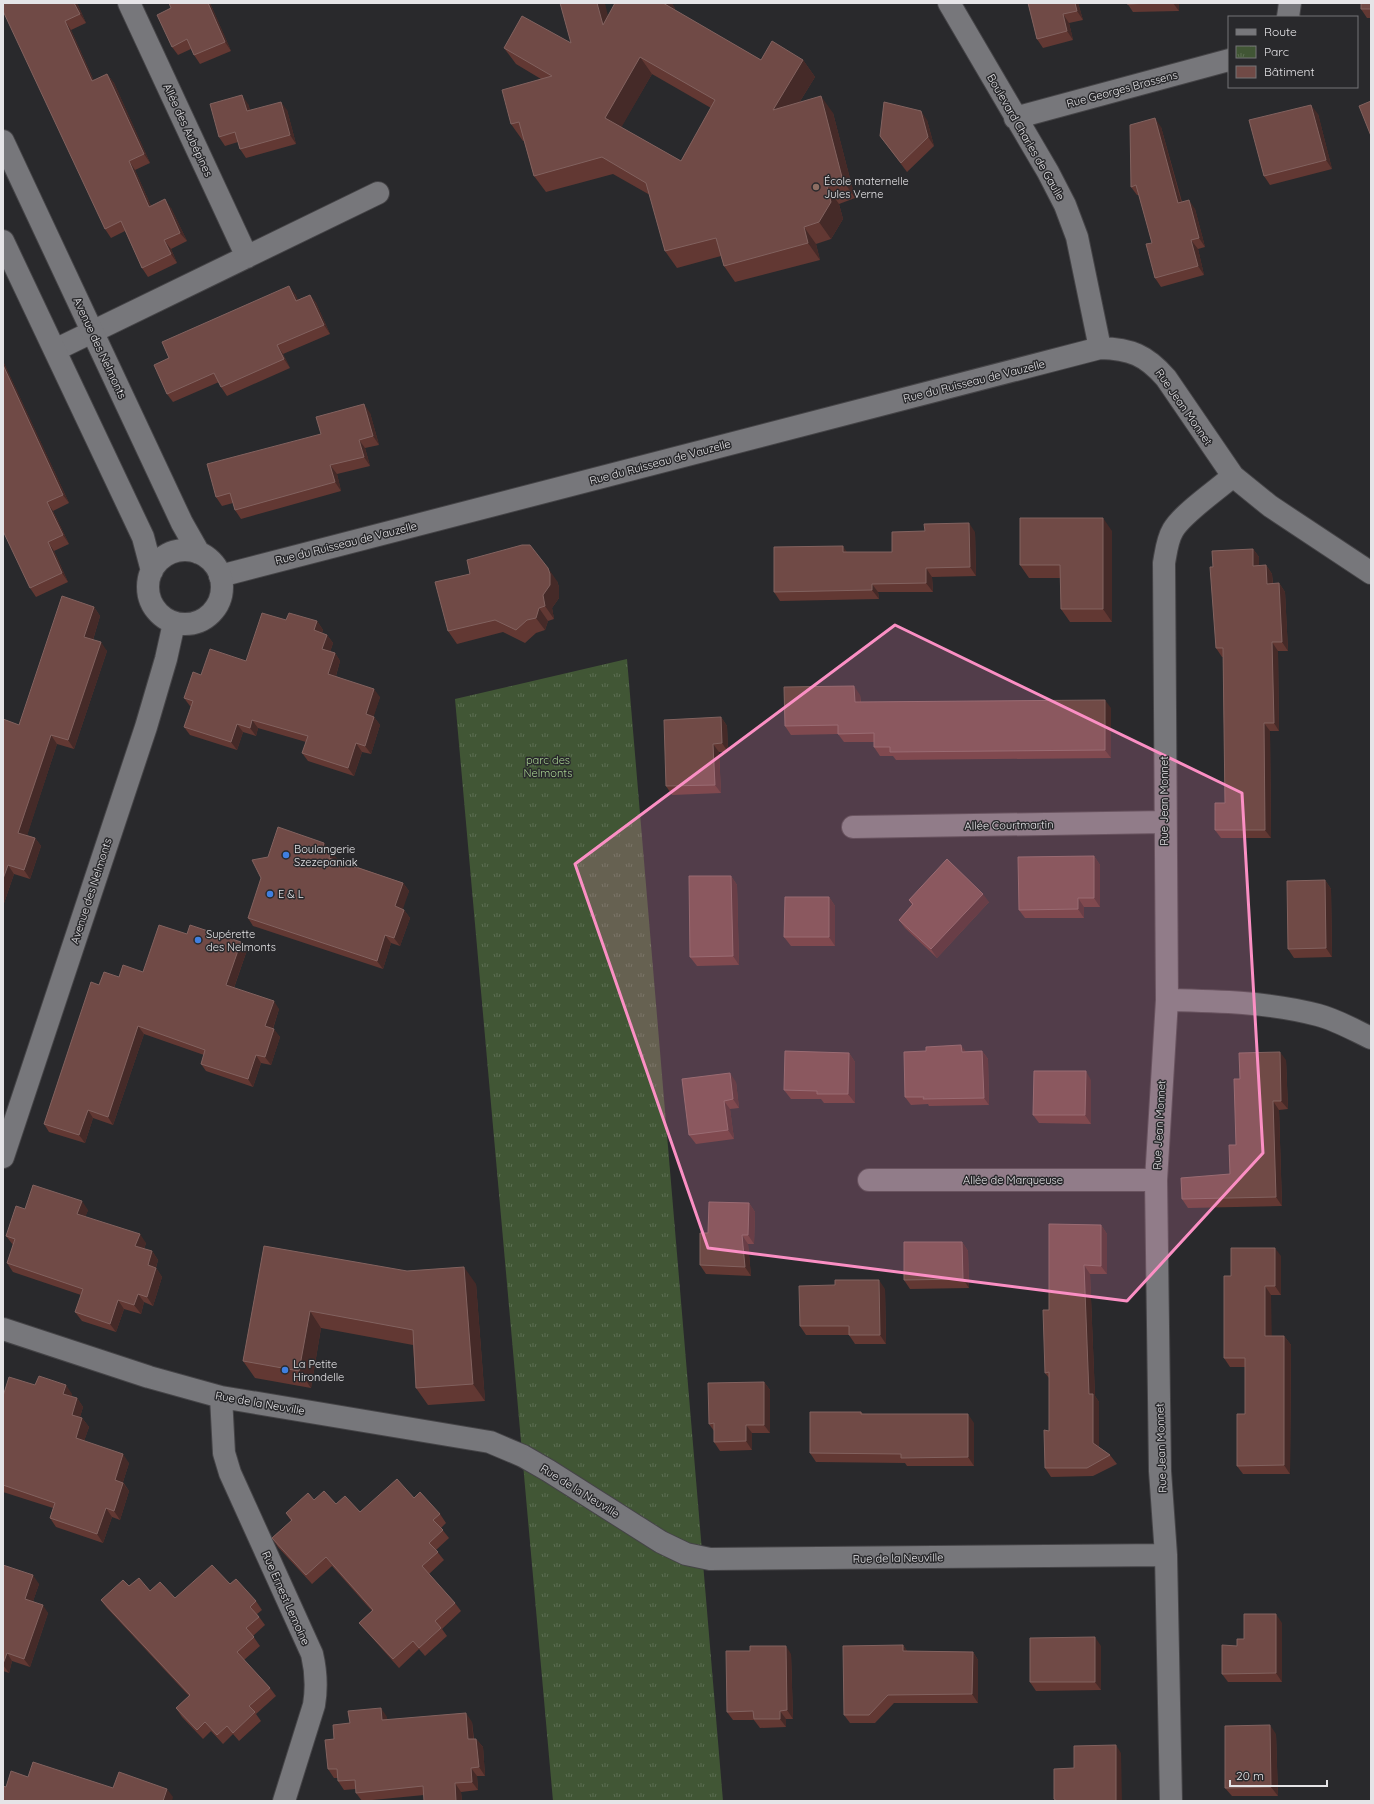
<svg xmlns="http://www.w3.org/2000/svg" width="1374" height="1804" font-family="Quicksand,sans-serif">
<defs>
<pattern id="park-tufts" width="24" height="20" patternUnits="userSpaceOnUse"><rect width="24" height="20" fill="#415635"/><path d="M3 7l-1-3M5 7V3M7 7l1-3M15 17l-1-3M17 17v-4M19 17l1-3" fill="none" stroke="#5c6e52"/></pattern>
</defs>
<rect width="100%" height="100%" fill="#29292c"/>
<!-- park -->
<path fill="url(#park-tufts)" d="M627 659 723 1801H553L455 699Z"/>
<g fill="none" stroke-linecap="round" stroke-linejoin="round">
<defs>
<path id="minor" d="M129 3 247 257
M949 3 1048 172 1065 205 1077 237 1100 348
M1288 17 1290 3
M1015 118 1229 60
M55 350 378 193
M220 576 1100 348C1131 349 1146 355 1166 378L1233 476 1270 506 1371 573
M853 827 1164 822
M1167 1000C1217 1001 1269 1002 1318 1015 1337 1020 1354 1030 1371 1038
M869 1180H1156
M3 1329 149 1377 221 1397 490 1442 523 1456 549 1471 661 1542 686 1554 710 1559 1166 1555
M221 1397 224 1453 230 1473 312 1654C316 1671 317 1687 314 1705L284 1801
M1171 1801 1166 1555 1160 1471 1156 1180 1167 1000 1164 563C1166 552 1167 540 1173 530 1183 513 1217 490 1233 476"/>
<path id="tertiary" d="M3 141 182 523 199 553
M3 241 143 537 152 571
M148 587a37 37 0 1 1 74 0a37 37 0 1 1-74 0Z
M3 1157 146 727 166 659 174 623"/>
</defs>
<!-- minor casing -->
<use href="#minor" stroke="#454447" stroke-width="24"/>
<!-- tertiary casing -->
<use href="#tertiary" stroke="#454447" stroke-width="24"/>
<!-- minor -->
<use href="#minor" stroke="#77777b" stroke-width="22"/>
<!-- tertiary -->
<use href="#tertiary" stroke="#77777b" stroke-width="22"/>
</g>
<!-- wall -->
<path fill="#623833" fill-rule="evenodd" d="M3 3H77L86 23 71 30 94 81 107 74 114 83 150 163 135 170 151 206 171 208 187 241 171 249 177 263 148 277 142 268 125 231 111 238 105 229Z
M210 3 231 51 200 64 194 55 191 49 178 55 172 47 171 8Z
M1028 3H1078L1083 20 1069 23 1073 40 1043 48 1037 39Z
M1127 3H1179V11L1133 12Z
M1371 3V18H1367L1361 9Z
M675 8 674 10 761 60H803L815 77 799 103 833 113 855 198 839 204 843 219 831 239 816 244 820 260 735 282 724 266 721 256 677 268 665 251 650 195 613 174 546 192 534 176 524 141H523L511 124 541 79 516 64 504 48 571 43 608 16ZM652 74 711 108 681 161 621 127Z
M248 104 250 110H287L296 144 246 158 240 149 238 142 225 146 219 137Z
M1318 114 1332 169 1270 185 1264 176Z
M927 120 934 146 907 172 880 136Z
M1161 127 1182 202 1195 209 1205 247 1198 249 1204 275 1161 287 1155 278 1152 243 1139 195H1137L1131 187Z
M295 294 298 300 310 295 316 303 330 334 283 354 290 368 227 396 221 387 219 382 173 402 167 394 169 358Z
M3 361 69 503 53 511 69 544 54 551 68 582 36 597 30 588Z
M370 413 379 445 365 448 370 466 337 474 341 491 241 519 235 510 233 503 222 506 216 497 321 434Z
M1112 531V622H1070L1061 609 1060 578H1029L1020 565Z
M975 532 976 576 932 577 933 592H878L879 599 780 601 774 592 847 552H892Z
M1253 549 1259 557V566L1266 565 1272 574 1273 584 1279 583 1285 592 1288 651H1278L1279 731H1270L1271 838H1221L1215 830 1225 803 1223 657H1222L1216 648 1213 567Z
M557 581 559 587V598L552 608 554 619 548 621 545 630 536 633 525 643 503 632 457 644 448 631Z
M94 607 100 616 93 640 107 651 74 749 57 744 27 835 35 838 41 846 30 879 14 874 3 906 19 725Z
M286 620 317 621 323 630 322 633 327 635 333 643 330 652 335 653 340 661 336 676 380 697 373 717H374L380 725 371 754 362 752 354 776 308 761 302 753 306 742 258 728 256 736 243 732 237 750 190 735 184 727 191 707 190 706 184 698 201 675 246 661Z
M860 695 861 702 1111 708V758L896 760 893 756H880L874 747V742H844L838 734 791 735 785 726Z
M721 717 727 726 728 752H719L721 793 672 795 666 786Z
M329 849 337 859V860L403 883 409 891 402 909 404 910 410 918 400 946 391 943 383 969 253 926 248 918Z
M1094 856 1100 865V907H1084V918H1025L1019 910Z
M731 876 737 885 739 965 697 966 690 957Z
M1325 880 1331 889 1332 957 1294 958 1288 949Z
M829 897 835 906V946H791L784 937Z
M909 900 989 902 937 958 905 928 899 920 912 905Z
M187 934 247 950 234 988 279 1009 273 1029 280 1037 271 1065 261 1063 253 1087 206 1071 201 1064 204 1055 144 1034 113 1125 93 1118 85 1143 49 1132 44 1124 99 985 119 977 143 972Z
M982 1051 988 1059 989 1105 929 1106 928 1104 911 1105 905 1097 966 1052Z
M849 1053 855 1062V1103H824L821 1099H791L784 1090Z
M1286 1060 1288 1109 1279 1110 1282 1206 1188 1208 1182 1199 1230 1174 1236 1145 1240 1079Z
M1091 1080V1124L1039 1123 1033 1115Z
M736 1082 739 1108 730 1109 734 1139 696 1144 689 1135Z
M749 1203 755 1212 754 1244H748L751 1276 706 1274 700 1265 708 1233Z
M25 1209 88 1210 85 1217 146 1243 144 1249 152 1251 158 1260 156 1268 162 1277 153 1306 144 1302 141 1314 124 1309 116 1332 82 1321 75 1312 81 1295 13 1272 7 1263 13 1245 6 1236Z
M1101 1225 1107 1234V1274H1090L1095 1396 1099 1402V1447L1110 1455 1117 1464 1093 1476 1051 1477 1045 1468 1049 1431V1378L1045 1373 1049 1310Z
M962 1242 968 1251 969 1288 910 1289 904 1280Z
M264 1246 476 1284 485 1401 428 1405 416 1388 413 1345 321 1328 311 1388 255 1378 243 1361Z
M1281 1256V1295H1271V1336H1284L1291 1345 1290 1474H1243L1237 1466 1245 1414V1367H1230L1224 1358 1231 1276Z
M885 1289 886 1344H855L849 1335H806L800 1326Z
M764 1382 770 1390V1433H752V1450L720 1451 714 1442V1431L709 1424Z
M35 1385 72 1394 71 1397 77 1398 83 1407 80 1417 82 1418 89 1427 84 1441 129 1463 123 1482 129 1491 120 1520 112 1517 103 1543 56 1527 50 1518 53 1508 3 1492V1396Z
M861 1412 863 1414 974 1423V1466H907L905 1463 816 1462 810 1453Z
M414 1498 440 1514 446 1523 441 1528 449 1538 436 1550 444 1560 429 1574 455 1603 461 1611 442 1629 447 1636 425 1656 419 1649 399 1668 366 1631 359 1623 372 1611 332 1566 312 1584 278 1547 272 1538 291 1521 286 1513 314 1500 336 1504 360 1512Z
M3 1565 39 1584 33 1601 48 1613 30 1667 12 1661 9 1673 3 1671Z
M230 1584 256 1601 262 1610 257 1614 265 1625 253 1636 260 1646 244 1660 270 1688 276 1696 256 1714 261 1721 239 1741 233 1734 223 1744 211 1731 203 1739 182 1717 176 1708 189 1696 107 1608 101 1600 129 1586 175 1598Z
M1282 1623V1682H1228L1222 1674 1237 1646 1244 1639Z
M903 1645 907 1651 973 1652 978 1660V1703H894L875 1723H850L844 1715Z
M1101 1646V1690L1036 1691 1030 1682Z
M791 1654 793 1719H786V1727L760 1728 754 1720H733L727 1712Z
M387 1717V1720L472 1722 474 1739H476L483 1747 485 1776H477L478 1790 461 1792 462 1801H424V1795L362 1801 356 1793V1789L344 1790 338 1781V1778H334L328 1769 334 1739 350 1723Z
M1276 1734 1278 1796H1232L1225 1788Z"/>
<!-- shaded-wall -->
<path fill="#452a28" d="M74 3H77L86 23 80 14Z
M208 3H210L231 51 225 42Z
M597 3H605L614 42 603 25Z
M660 3H672L675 8 670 17Z
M1075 3H1078L1083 20 1077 11Z
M1173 3H1179V11Z
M1063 14 1069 23 1073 40 1067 31Z
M65 21 71 30 98 90 92 81Z
M640 57 652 74 617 135 605 118Z
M803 60 815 77 784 127 773 110Z
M107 74 114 83 150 163 144 154Z
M242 95 248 104 253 120 247 111Z
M821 96 833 113 855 198 843 181Z
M281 102 287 110 296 144 290 135Z
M1311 105 1318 114 1332 169 1326 160Z
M921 111 927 120 934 146 928 137Z
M1155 118 1161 127 1184 212 1178 203Z
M129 161 135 170 155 215 149 207Z
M827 187 839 204 843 219 831 239 819 222Z
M165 199 171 208 187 241 180 233Z
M1189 200 1195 209 1205 247 1199 238Z
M804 227 816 244 820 260 808 243Z
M164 240 171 249 177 263 171 254Z
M1191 240 1198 249 1204 275 1198 266Z
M289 286 295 294 302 310 296 301Z
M310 295 316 303 330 334 324 325Z
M277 345 283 354 290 368 284 359Z
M3 361 69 503 63 495 3 365Z
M364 404 370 413 379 445 373 436Z
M359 440 365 448 370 466 364 457Z
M330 465 337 474 341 491 335 482Z
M47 502 53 511 69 544 63 535Z
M1103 518 1112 531V622L1103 609Z
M969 523 975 532 976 576 970 567Z
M48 542 54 551 68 582 62 573Z
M843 546 849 555 843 552Z
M1253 549 1259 557V574L1253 566Z
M1266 565 1272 574 1273 592 1267 584Z
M548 568 557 581 559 587V598L552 608 554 619 545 606 543 595Z
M926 568 932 577 933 592 926 583Z
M1279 583 1285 592 1288 651 1282 642Z
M872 584 878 592 879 599 872 590Z
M94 607 100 616 91 646 84 637Z
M539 608 548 621 545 630 536 618Z
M317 621 323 630 320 639 314 630Z
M327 635 333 643 328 658 322 649Z
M101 642 107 651 74 749 68 740Z
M1272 642 1278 651 1279 731 1274 723Z
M335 653 340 661 334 682 328 674Z
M854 686 860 695 861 711 855 702Z
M374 689 380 697 372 722 366 714Z
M1105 700 1111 708V758L1105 750Z
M374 717 380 725 371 754 365 746Z
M721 717 727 726 728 752 722 743Z
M252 720 258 728 256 736 250 728Z
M1264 723 1270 731 1271 838 1265 830Z
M237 724 243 732 237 750 231 742Z
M51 735 57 744 25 842 18 833Z
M356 743 362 752 354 776 348 768Z
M713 744 719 752 721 793 715 785Z
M35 838 41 846 30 879 24 870Z
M324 843 330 851 323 847Z
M331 850 337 859 335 866 329 858Z
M1094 856 1100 865V907L1094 898Z
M8 865 14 874 3 906V879Z
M731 876 737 885 739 965 733 956Z
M1325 880 1331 889 1332 957 1326 948Z
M403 883 409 891 401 915 395 906Z
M983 894 989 902 937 958 931 949Z
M829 897 835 906V946L829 937Z
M1078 898 1084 907V918L1078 909Z
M404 910 410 918 400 946 394 938Z
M385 935 391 943 383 969 377 961Z
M241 942 247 950 232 993 226 985Z
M274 1001 279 1009 271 1034 265 1026Z
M138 1026 144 1034 113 1125 108 1117Z
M274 1029 280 1037 271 1065 265 1057Z
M961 1045 967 1053 962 1052Z
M982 1051 988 1059 989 1105 984 1098Z
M1280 1052 1286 1060 1288 1109 1281 1101Z
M849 1053 855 1062V1103L848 1094Z
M256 1055 261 1063 253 1087 248 1079Z
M1086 1071 1091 1080V1124L1085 1115Z
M730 1073 736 1082 739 1108 733 1099Z
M724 1101 730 1109 734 1139 728 1130Z
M1273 1101 1279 1110 1282 1206 1276 1197Z
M88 1110 93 1118 85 1143 79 1135Z
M82 1201 88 1210 83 1223 77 1214Z
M749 1203 755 1212 754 1244 748 1235Z
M1101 1225 1107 1234V1274L1101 1266Z
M140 1234 146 1243 142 1255 135 1246Z
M742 1235 748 1244 751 1276 745 1267Z
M962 1242 968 1251 969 1288 963 1279Z
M1275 1248 1281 1256V1295L1275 1286Z
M152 1251 158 1260 154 1274 148 1265Z
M1084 1265 1090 1274 1095 1396 1099 1402V1452L1093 1443 1089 1394Z
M464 1267 476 1284 485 1401 473 1384Z
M156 1268 162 1277 153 1306 147 1297Z
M879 1280 885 1289 886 1344 880 1335Z
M1265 1286 1271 1295 1272 1345 1265 1336Z
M138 1294 144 1302 141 1314 134 1305Z
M118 1300 124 1309 116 1332 110 1324Z
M310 1311 321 1328 311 1388 299 1371Z
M1284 1336 1291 1345 1290 1474 1284 1465Z
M764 1382 770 1390V1433L764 1425Z
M66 1385 72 1394 69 1403 63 1394Z
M77 1398 83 1407 78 1423 72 1415Z
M968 1414 974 1423V1466L968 1457Z
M82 1418 89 1427 82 1447 76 1438Z
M746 1425 752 1433V1450L746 1441Z
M123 1454 129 1463 121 1488 115 1480Z
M123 1483 129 1491 120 1520 114 1511Z
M106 1508 112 1517 103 1543 97 1534Z
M33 1575 39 1584 31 1607 25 1599Z
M43 1605 48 1613 30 1667 24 1659Z
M1276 1614 1282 1623V1682L1276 1673Z
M1095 1637 1101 1646V1690L1095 1682Z
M903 1645 909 1654 903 1651Z
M786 1646 791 1654 793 1719 787 1710Z
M973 1652 978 1660V1703L972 1694Z
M7 1653 12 1661 9 1673 3 1665Z
M381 1708 387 1717 388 1729 382 1720Z
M780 1711 786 1719V1727L780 1719Z
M466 1713 472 1722 474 1748 468 1739Z
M1270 1725 1276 1734 1278 1796 1271 1787Z
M476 1739 483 1747 485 1776 479 1767Z
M1116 1745 1121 1753 1122 1801H1116Z
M471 1768 477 1776 478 1790 472 1782Z
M455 1783 461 1792 462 1801H456Z
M167 1789 173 1797 172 1801H163Z"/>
<!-- building -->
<path fill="#704a46" stroke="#82625f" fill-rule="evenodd" d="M3 3H74L80 14 65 21 92 81 107 74 144 154 129 161 149 207 165 199 180 233 164 240 171 254 142 268 121 221 105 229 3 11Z
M169 3H208L225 42 194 55 187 39 172 47 157 15 171 8Z
M560 3H597L603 25 615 3H663L761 60 772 41 803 60 773 110 821 96 843 181 827 187 831 202 819 222 804 227 808 243 724 266 716 238 665 251 646 183 602 157 534 176 519 122 511 124 502 90 552 76 504 48 522 16 571 43ZM640 57 715 100 681 161 605 118Z
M1028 3H1075L1077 11 1063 14 1067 31 1037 39Z
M1127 3H1152L1127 4Z
M1361 3H1371V9H1361Z
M242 95 247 111 281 102 290 135 240 149 235 132 219 137 210 104Z
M1371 101V136L1359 106Z
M884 102 921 111 928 137 901 163 880 136Z
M1311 105 1326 160 1264 176 1249 120Z
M1155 118 1178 203 1189 200 1199 238 1191 240 1198 266 1155 278 1146 244 1152 243 1136 185 1131 187 1130 125Z
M289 286 296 301 310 295 324 325 277 345 284 359 221 387 214 373 167 394 154 365 169 358 162 342Z
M3 365 63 495 47 502 63 535 48 542 62 573 30 588 3 531Z
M364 404 373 436 359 440 364 457 330 465 335 482 235 510 230 493 216 497 207 464 321 434 316 417Z
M1020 518H1103V609H1061L1060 565H1020Z
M969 523 970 567 926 568V583L872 584V590L774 592V547L843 546V552H892V532L925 531 924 524Z
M522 545H530L548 568 550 574V585L543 595 545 606 539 608 536 618 527 620 516 630 495 620 448 631 435 582 470 574 467 560Z
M1253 549V566L1266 565 1267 584 1279 583 1282 642H1272L1274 723H1264L1265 830H1215V803H1225L1223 648H1216L1210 567H1213L1212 551Z
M62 596 94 607 84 637 101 642 68 740 51 735 18 833 35 838 24 870 8 865 3 879V719L19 725Z
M262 613 286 620 289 613 317 621 314 630 327 635 322 649 335 653 328 674 374 689 366 714 374 717 365 746 356 743 348 768 302 753 308 736 252 720 250 728 237 724 231 742 184 727 193 701 184 698 193 672 201 675 210 649 246 661Z
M854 686 855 702 1105 700V750L890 752V747H874V733L838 734V725L785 726 784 687Z
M721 717 722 743 713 744 715 785 666 786 664 720Z
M278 827 324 843 323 847 331 850 329 858 403 883 395 906 404 910 394 938 385 935 377 961 248 918 261 878 252 860 268 857Z
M1094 856V898H1078V909L1019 910 1018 857Z
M947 859 983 894 931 949 899 920 913 904 909 900Z
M689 876H731L733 956 690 957Z
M1325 880 1326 948 1288 949 1287 881Z
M785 897H829V937H784Z
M159 925 187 934 190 925 241 942 226 985 274 1001 265 1026 274 1029 265 1057 256 1055 248 1079 201 1064 205 1050 138 1026 108 1117 88 1110 79 1135 44 1124 91 982 99 985 104 972 119 977 123 965 143 972Z
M961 1045 962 1052 982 1051 984 1098 923 1099 924 1097H905L904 1052 926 1051V1047Z
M785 1051 849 1053 848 1094H817V1091L784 1090Z
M1280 1052 1281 1101H1273L1276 1197 1182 1199 1181 1178 1230 1174 1229 1145H1236L1234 1079H1240L1239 1053Z
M1034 1071H1086L1085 1115H1033Z
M730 1073 733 1099 724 1101 728 1130 689 1135 682 1079Z
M33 1185 82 1201 77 1214 140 1234 135 1246 152 1251 148 1265 156 1268 147 1297 138 1294 134 1305 118 1300 110 1324 75 1312 83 1289 7 1263 15 1239 6 1236 16 1206 25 1209Z
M709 1202 749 1203 748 1235H742L745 1267 700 1265V1233H708Z
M1049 1224 1101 1225V1266L1084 1265 1089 1394H1093V1443L1110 1455 1087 1468H1045L1044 1430 1049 1431V1372L1045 1373 1043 1310H1049Z
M904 1242H962L963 1279 904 1280Z
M264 1246 407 1271 464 1267 473 1384 416 1388 413 1330 310 1311 299 1371 243 1361Z
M1231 1248H1275V1286H1265V1336H1284V1465L1237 1466V1414H1245V1358H1224V1276H1231Z
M835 1280H879L880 1335H849V1326H800L799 1286 835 1285Z
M39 1376 66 1385 63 1394 77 1398 72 1415 82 1418 76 1438 123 1454 115 1480 123 1483 114 1511 106 1508 97 1534 50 1518 55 1503 3 1485V1396L9 1377 35 1385Z
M764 1382V1425H746V1441L714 1442V1423L709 1424 708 1383Z
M810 1412H861V1414H968V1457L901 1458V1454L810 1453Z
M397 1479 414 1498 420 1492 440 1514 433 1520 443 1530 429 1543 438 1552 422 1566 455 1603 435 1621 441 1628 419 1648 413 1641 393 1659 359 1623 373 1610 326 1557 306 1575 272 1538 292 1520 286 1513 308 1493 314 1500 324 1491 336 1504 345 1496 360 1512Z
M3 1565 33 1575 25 1599 43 1605 24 1659 7 1653 3 1664Z
M212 1565 230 1584 236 1579 256 1601 250 1607 259 1617 246 1628 254 1637 237 1652 270 1688 249 1706 255 1712 233 1733 227 1726 217 1735 205 1722 197 1730 176 1708 190 1695 101 1600 123 1580 129 1586 139 1578 150 1591 160 1582 175 1598Z
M1244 1614H1276V1673L1222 1674V1645L1237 1646V1639H1244Z
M1095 1637V1682H1030V1638Z
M903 1645V1651L973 1652 972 1694 888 1695 869 1715H844L843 1646Z
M750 1646H786L787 1710 780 1711V1719H754L753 1711 727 1712 726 1651H750Z
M381 1708 382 1720 466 1713 468 1739H476L479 1767 471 1768 472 1782 455 1783 456 1801H424L423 1786 356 1793 355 1780 338 1781 337 1769H328L325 1740 334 1739 333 1725 350 1723 348 1711Z
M1270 1725 1271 1787 1225 1788V1726Z
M1116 1745V1801H1057L1054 1799V1769L1074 1768V1746Z
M33 1762 113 1788 119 1772 167 1789 163 1801H3V1786L6 1787 11 1771 28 1777Z"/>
<!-- marked area -->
<path fill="#fb8fc4" fill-opacity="0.2" stroke="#fb8fc4" stroke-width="3" stroke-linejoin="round" d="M895 625 1242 793 1263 1153 1127 1301 708 1248 575 864Z"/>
<!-- markers -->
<circle fill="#8d6e63" stroke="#29292c" stroke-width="1.5" cx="816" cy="187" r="4"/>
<g fill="#3f7fe0" stroke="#29292c" stroke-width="1.5">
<circle cx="286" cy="855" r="4"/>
<circle cx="270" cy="894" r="4"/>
<circle cx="198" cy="940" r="4"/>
<circle cx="285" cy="1370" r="4"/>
</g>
<g text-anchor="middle" stroke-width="3" stroke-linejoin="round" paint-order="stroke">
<!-- street labels -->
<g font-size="11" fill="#e5e4e7" stroke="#29292c">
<text transform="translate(1122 89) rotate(-15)" y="4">Rue Georges Brassens</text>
<text transform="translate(188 130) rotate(65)" y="4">Allée des Aubépines</text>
<text transform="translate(1026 137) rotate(60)" y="4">Boulevard Charles de Gaulle</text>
<text transform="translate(100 348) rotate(65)" y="4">Avenue des Nelmonts</text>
<text transform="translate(974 381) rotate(-14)" y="4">Rue du Ruisseau de Vauzelle</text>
<text transform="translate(1184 407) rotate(55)" y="4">Rue Jean Monnet</text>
<text transform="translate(660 462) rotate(-15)" y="4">Rue du Ruisseau de Vauzelle</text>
<text transform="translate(346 543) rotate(-14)" y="4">Rue du Ruisseau de Vauzelle</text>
<text transform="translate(1164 801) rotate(-90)" y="4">Rue Jean Monnet</text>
<text transform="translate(1009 825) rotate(-1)" y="4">Allée Courtmartin</text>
<text transform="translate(91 891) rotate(-72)" y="4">Avenue des Nelmonts</text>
<text transform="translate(1159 1125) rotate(-87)" y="4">Rue Jean Monnet</text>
<text x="1013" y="1184">Allée de Marqueuse</text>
<text transform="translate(260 1403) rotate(10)" y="4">Rue de la Neuville</text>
<text transform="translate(1161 1448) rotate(-92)" y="4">Rue Jean Monnet</text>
<text transform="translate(580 1491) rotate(32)" y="4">Rue de la Neuville</text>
<text transform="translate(898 1558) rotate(-1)" y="4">Rue de la Neuville</text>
<text transform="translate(286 1598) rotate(66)" y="4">Rue Ernest Lemoine</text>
</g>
<!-- poi labels -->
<g font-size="11" fill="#e5e4e7" stroke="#29292c" text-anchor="start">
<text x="824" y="185">École maternelle<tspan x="824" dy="13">Jules Verne</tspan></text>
<text x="294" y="853">Boulangerie<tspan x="294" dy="13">Szezepaniak</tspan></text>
<text x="278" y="898">E &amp; L</text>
<text x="206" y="938">Supérette<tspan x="206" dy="13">des Nelmonts</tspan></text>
<text x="293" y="1368">La Petite<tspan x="293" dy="13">Hirondelle</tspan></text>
</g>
<!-- park labels -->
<g font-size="11" fill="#a8d291" stroke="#29292c">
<text x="548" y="764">parc des<tspan x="548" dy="13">Nelmonts</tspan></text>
</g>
</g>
<!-- border -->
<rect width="1374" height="1804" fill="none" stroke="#e5e4e7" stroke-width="8"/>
<!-- legend -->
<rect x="1228" y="16" width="130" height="72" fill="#29292c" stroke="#747477"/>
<rect x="1236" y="29" width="20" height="6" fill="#77777b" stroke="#747477"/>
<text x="1264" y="36" font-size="12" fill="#e5e4e7">Route</text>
<rect x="1236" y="46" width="20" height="12" fill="url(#park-tufts)" stroke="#747477"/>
<text x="1264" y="56" font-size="12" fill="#e5e4e7">Parc</text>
<rect x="1236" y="66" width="20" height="12" fill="#704a46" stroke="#747477"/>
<text x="1264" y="76" font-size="12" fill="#e5e4e7">Bâtiment</text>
<!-- scale -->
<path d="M1230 1780v6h97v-6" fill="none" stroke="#e5e4e7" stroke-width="2"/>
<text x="1236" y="1780" font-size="12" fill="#e5e4e7" stroke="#29292c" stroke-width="3" paint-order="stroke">20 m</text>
</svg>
